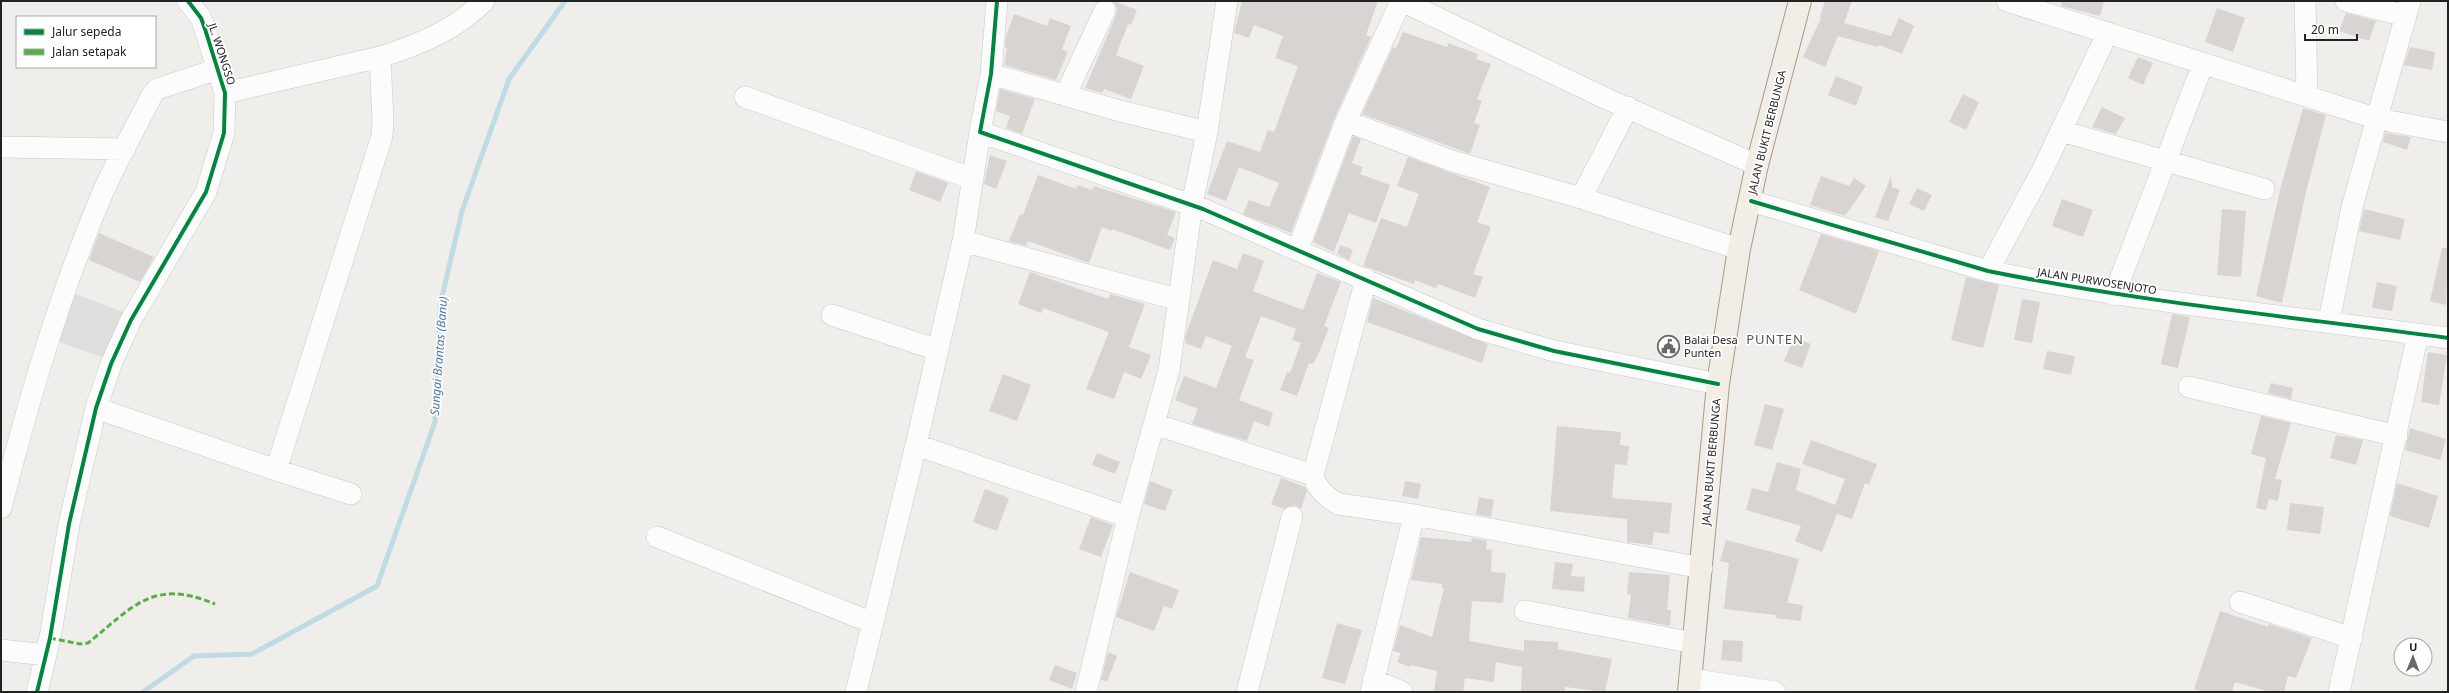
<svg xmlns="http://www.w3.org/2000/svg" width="2449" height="693" font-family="'Noto Sans',sans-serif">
<rect width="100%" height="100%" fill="#f0eeeb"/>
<!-- religious -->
<path fill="#dededc" d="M68 291 128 314 107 359 51 339Z"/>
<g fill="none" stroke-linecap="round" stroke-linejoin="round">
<!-- stream -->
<path stroke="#bfdbe3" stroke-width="5" d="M143 692 194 656 252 654 377 586 435 422 440 306 462 211 509 79 565 1"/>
</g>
<!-- building -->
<path fill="#d7d4d2" d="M1114 1 1137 10 1131 25 1128 24 1116 55 1144 66 1131 99 1104 89 1102 93 1085 88 1116 15 1117 9Z
M1242 1H1378L1366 35 1371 37 1335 117 1291 233 1243 214 1249 200 1269 207 1279 183 1239 167 1226 201 1207 194 1227 141 1260 152 1268 130 1274 132 1298 66 1275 58 1283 36 1254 25 1249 38 1234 33Z
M1825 1H1852L1844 23 1891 36 1899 18 1914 26 1902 54 1879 45 1878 47 1838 36 1825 67 1803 57 1821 18 1820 17Z
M2062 1H2104L2100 16 2061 6Z
M2217 8 2245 18 2233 52 2205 42Z
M2346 13 2376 21 2369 41 2339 31Z
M1014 14 1047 26 1050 18 1071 26 1062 49 1068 52 1056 80 1004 65 1007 48 1005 47 1006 36Z
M1403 32 1447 47 1448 43 1478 54 1476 59 1491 64 1477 99 1482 101 1474 123 1480 125 1470 154 1362 114 1393 47 1396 48Z
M2410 47 2435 52 2432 70 2404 65Z
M2138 57 2153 63 2143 85 2128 78Z
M1836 76 1863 87 1856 106 1828 95Z
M1000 89 1035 99 1022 134 1006 128 1010 116 996 111Z
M1963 94 1979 102 1966 130 1949 122Z
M2102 107 2125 118 2116 134 2092 127Z
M2303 108 2326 115 2306 192 2282 303 2256 296 2281 186Z
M2385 133 2411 137 2407 150 2383 142Z
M1353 136 1361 139 1352 163 1363 167 1360 174 1390 185 1376 223 1349 213 1334 252 1313 242Z
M990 155 1007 161 996 189 984 184Z
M1408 157 1490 187 1477 222 1491 227 1473 274 1483 277 1475 298 1438 284 1436 288 1415 280 1414 284 1363 266 1381 218 1407 227 1419 194 1397 186Z
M916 171 948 183 940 202 909 190Z
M1038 175 1076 189 1078 185 1092 190 1094 186 1176 212 1167 235 1175 238 1170 250 1112 229V231L1102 227 1089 263 1028 241 1026 246 1009 241 1020 214 1023 215Z
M1821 176 1849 186 1854 178 1866 186 1845 216 1810 205Z
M1891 176 1892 187 1900 190 1888 221 1875 217Z
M1917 188 1932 195 1924 211 1909 204Z
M2062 199 2093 210 2083 237 2052 226Z
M2222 209 2246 211 2241 277 2217 275Z
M2364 209 2405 219 2400 240 2359 231Z
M99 233 154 257 140 282 89 260Z
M1821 234 1879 251 1856 314 1799 290Z
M1340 245 1353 250 1349 260 1337 254Z
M2442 248H2448L2446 305 2430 301Z
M1243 253 1264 261 1253 291 1303 310 1317 273 1341 282 1324 326 1329 328 1320 350 1313 364 1309 363 1297 396 1280 390 1287 372 1290 373 1301 343 1292 340 1296 329 1261 316 1245 357 1254 360 1239 400 1273 413 1269 427 1254 421 1247 441 1192 424 1198 409 1175 400 1184 376 1216 388 1232 346 1206 336 1201 349 1185 343 1186 334 1213 260 1237 269Z
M1030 272 1108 299 1110 294 1145 304 1129 347 1151 355 1141 379 1124 372 1114 399 1086 389 1109 332 1043 308 1041 313 1018 304Z
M1966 277 1999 285 1983 348 1951 340Z
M2377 282 2397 286 2392 311 2372 308Z
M1373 298 1488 344 1482 363 1367 322Z
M2022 299 2040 302 2032 343 2014 340Z
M2172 314 2190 317 2178 368 2161 364Z
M1794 337 1811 344 1802 368 1784 361Z
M2047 351 2075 356 2071 375 2043 369Z
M2428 352 2447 355 2439 405 2421 402Z
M1003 374 1031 385 1017 421 989 411Z
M2271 383 2293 388 2291 399 2268 393Z
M1765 404 1784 409 1772 450 1754 445Z
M2261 416 2291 423 2275 479 2282 480 2278 501 2269 499 2266 510 2256 508 2266 458 2251 454Z
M1557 426 1621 432 1620 445 1629 446 1627 465 1615 464 1612 498 1672 503 1669 534 1654 532 1652 545 1627 542V519L1550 511Z
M2410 428 2446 439 2440 460 2405 450Z
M2336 435 2363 440 2356 465 2330 458Z
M1811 440 1877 464 1869 485 1865 483 1852 519 1837 514 1822 552 1795 541 1801 526 1746 510 1752 488 1768 492 1777 462 1801 469 1796 490 1835 505 1845 479 1802 464Z
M1097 453 1120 462 1115 474 1092 465Z
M1281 478 1305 487 1307 491 1301 509 1295 505 1284 509 1271 504Z
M1150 481 1173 490 1165 511 1144 504Z
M1405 481 1421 484 1418 499 1402 496Z
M2397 483 2438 496 2429 528 2390 516Z
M985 489 1009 498 997 531 973 522Z
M1479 497 1494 500 1491 517 1476 514Z
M2290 503 2324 507 2320 534 2287 530Z
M1091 517 1113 525 1101 557 1079 549Z
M1421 537 1471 542 1472 538 1487 541 1486 549 1492 550 1491 572 1506 573 1503 603 1472 601 1469 641 1524 651V640L1558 642V649L1612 659 1605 692 1565 687V692H1521L1522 667 1496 662 1494 682 1465 678 1463 692H1434L1437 671 1411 665 1410 667 1397 662 1401 653 1393 651 1400 625 1432 637 1444 588H1442V584L1411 580Z
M1726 540 1799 559 1787 603 1803 605 1801 621 1776 618V615L1724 609 1729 563 1720 561Z
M1555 562 1573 564 1571 576 1585 577 1584 592 1552 589Z
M1130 572 1179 590 1172 609 1164 606 1154 631 1116 617Z
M1629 572 1670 575 1667 610H1671L1670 626 1628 618 1631 595 1627 594Z
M2220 611 2268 627 2269 624 2312 638 2296 678 2288 676 2284 692H2270L2235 682 2232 692H2204L2194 689Z
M1337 623 1362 630 1345 684 1322 678Z
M1723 640 1743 641 1742 662 1721 660Z
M1108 652 1117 656 1107 682 1101 680Z
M1055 665 1077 673 1072 689 1049 680Z"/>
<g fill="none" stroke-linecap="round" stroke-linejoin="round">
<defs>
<path id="minor" d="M997 1 991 74 980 132 1203 209 1478 329 1554 351 1718 384
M1402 1 1607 99 1757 165
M2007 1 2378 119 2448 132
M2305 1 2307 95
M2346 1 2406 16
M991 74 1120 111 1207 132
M225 93 380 57C418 45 456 30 484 1
M1065 96 1105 10
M745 97 973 179
M1346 121 1452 161 1581 198 1739 249
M2061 131 2264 189
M1 147 125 149
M1581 198 1628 107
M1751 201 1988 271C2140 302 2294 317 2448 338
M963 241 1179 300
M1298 249 1346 121 1401 1
M1988 271 2043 169 2107 34
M1366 279 1313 475C1316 488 1327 498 1339 504L1414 515 1702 568
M2114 295 2203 64
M832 315 938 350
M2329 321 2352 207 2410 1
M2189 387 2397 436
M96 408 276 470 382 136 383 122 380 57
M1154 424 1313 475
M916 445 963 241 980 132
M276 470 351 494
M1 508C28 402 58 299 100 199 115 163 135 129 152 95L157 89 218 69
M657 537 873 623
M2240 602 2352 638
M1525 611 1694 643
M1 650 46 655
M1690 679 1775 692
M1373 680 1402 692
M37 692 50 638 69 524 96 408 111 364 131 320 206 192 224 133 225 93 205 29 201 18 188 1
M856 692 916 445 1128 517
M1086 692 1128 517 1169 370 1192 205 1207 132 1227 1
M1247 692 1292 517
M1371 692 1414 515
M2339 692 2418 334"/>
<path id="major" d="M1689 692 1718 384 1739 249 1757 165 1800 1"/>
</defs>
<!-- minor casing -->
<use href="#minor" stroke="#c9c8c7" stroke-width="22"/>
<!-- major casing -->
<use href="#major" stroke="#a79c86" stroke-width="24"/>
<!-- minor -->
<use href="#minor" stroke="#fdfcfc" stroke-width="21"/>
<!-- major -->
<use href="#major" stroke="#f3ede7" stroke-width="22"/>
<!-- quiet -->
<path stroke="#55b145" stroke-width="3" stroke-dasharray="6 3" stroke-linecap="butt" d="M50 638 80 644 88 643C134 606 153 578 215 604"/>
<defs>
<path id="cycleway" d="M997 1 991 74 980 132 1203 209 1478 329 1554 351 1718 384
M1751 201 1988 271C2140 302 2294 317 2448 338
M37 692 50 638 69 524 96 408 111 364 131 320 206 192 224 133 225 93 205 29 201 18 188 1"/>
</defs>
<!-- cycleway casing -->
<use href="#cycleway" stroke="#fff" stroke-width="6"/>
<!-- cycleway -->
<use href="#cycleway" stroke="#00873e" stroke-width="4"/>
</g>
<!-- icons -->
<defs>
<symbol id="civic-ring" viewBox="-11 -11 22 22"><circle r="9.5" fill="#fff" stroke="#6a6968" stroke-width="1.5"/><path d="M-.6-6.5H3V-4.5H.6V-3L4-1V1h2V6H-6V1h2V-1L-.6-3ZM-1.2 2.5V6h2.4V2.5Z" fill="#6a6968"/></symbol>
</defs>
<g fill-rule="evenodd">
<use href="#civic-ring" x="1656" y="334" width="25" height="25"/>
</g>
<g text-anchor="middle" stroke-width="3.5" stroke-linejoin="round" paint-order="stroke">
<!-- street labels -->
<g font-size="11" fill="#222" stroke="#fff">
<text transform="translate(222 54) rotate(72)" y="4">JL. WONGSO</text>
<text transform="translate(1767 132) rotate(-76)" y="4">JALAN BUKIT BERBUNGA</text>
<text transform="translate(2097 281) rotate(9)" y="4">JALAN PURWOSENJOTO</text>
<text transform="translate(1711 462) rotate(-85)" y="4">JALAN BUKIT BERBUNGA</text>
</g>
<!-- poi labels -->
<g font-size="11" fill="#222" stroke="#fff" text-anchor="start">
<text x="1684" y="344">Balai Desa<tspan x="1684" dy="13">Punten</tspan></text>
</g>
<!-- water labels -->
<g font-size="12" font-style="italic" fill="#4a7aab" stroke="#fff">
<text transform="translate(439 356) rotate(-86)" y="4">Sungai Brantas (Banu)</text>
</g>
<!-- quarter labels -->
<g font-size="13" letter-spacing="1" fill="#555" stroke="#fff">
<text x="1775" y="344">PUNTEN</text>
</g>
</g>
<!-- border -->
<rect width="2449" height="693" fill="none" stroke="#222222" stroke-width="4"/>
<!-- legend -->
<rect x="16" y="16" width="140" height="52" fill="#ffffff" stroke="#a7a7a7"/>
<rect x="24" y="29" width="20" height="6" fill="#00873e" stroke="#a7a7a7"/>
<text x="52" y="36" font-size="12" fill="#222222">Jalur sepeda</text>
<rect x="24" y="49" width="20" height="6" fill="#55b145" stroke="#a7a7a7"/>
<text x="52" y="56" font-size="12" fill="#222222">Jalan setapak</text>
<!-- north arrow -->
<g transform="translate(2413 657) rotate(1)"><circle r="19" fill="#ffffff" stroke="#a7a7a7"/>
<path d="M0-3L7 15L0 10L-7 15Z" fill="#6a6968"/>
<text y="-6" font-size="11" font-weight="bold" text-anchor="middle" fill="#222222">U</text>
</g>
<!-- scale -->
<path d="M2305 34v6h52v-6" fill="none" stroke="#222222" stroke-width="2"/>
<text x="2311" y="34" font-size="12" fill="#222222" stroke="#ffffff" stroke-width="3" paint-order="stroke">20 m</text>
</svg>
